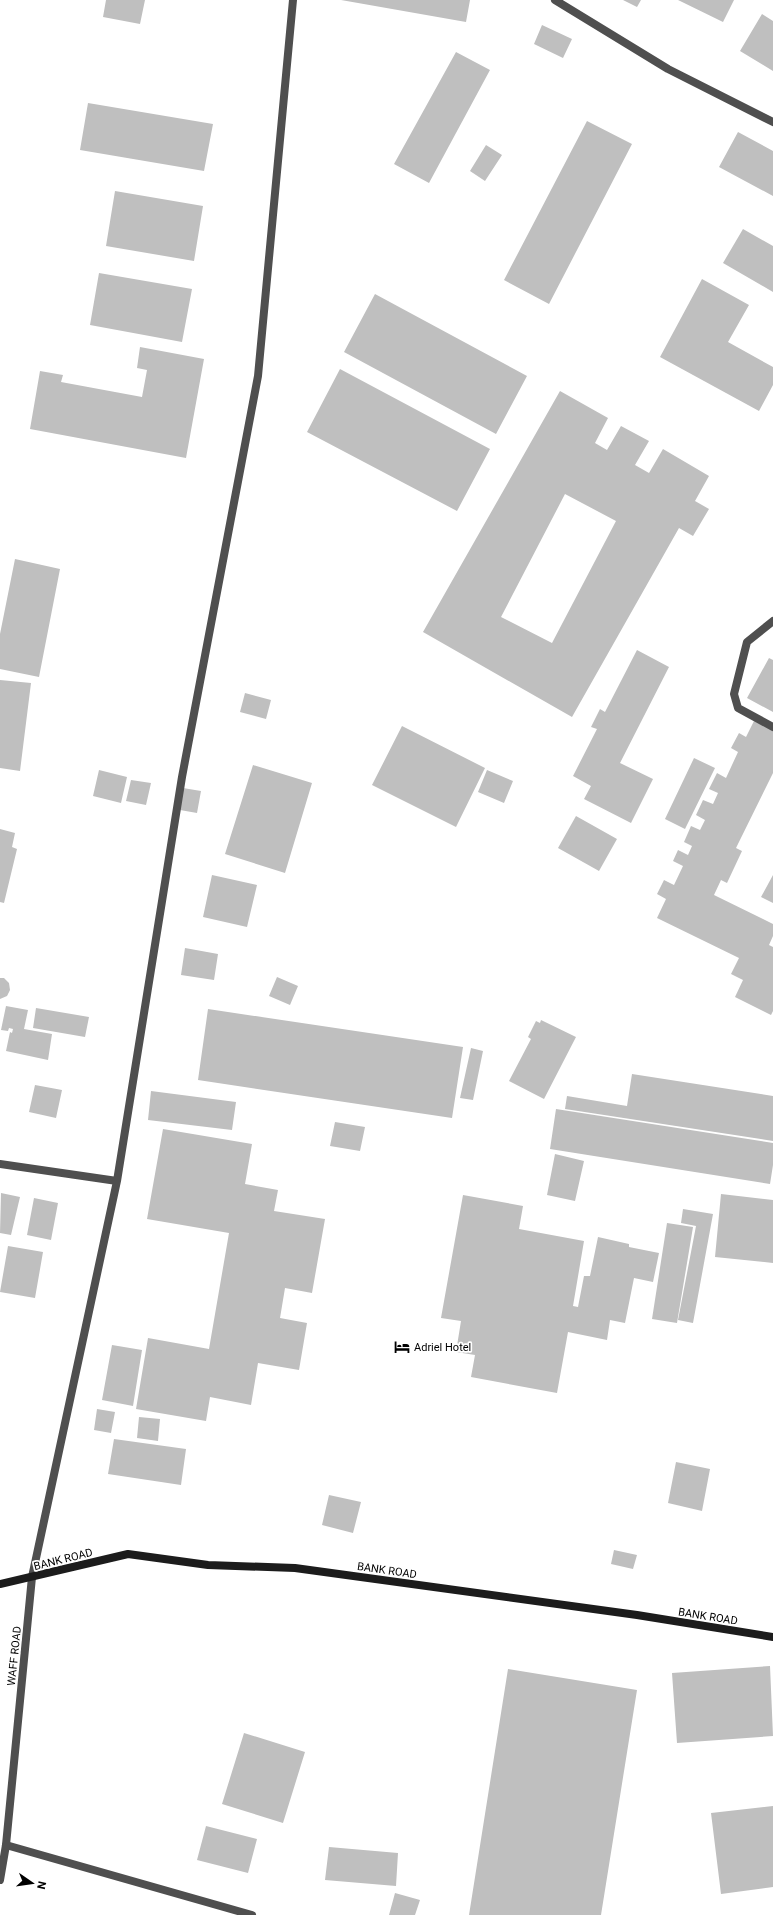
<svg xmlns="http://www.w3.org/2000/svg" width="773" height="1915" font-family="Roboto,sans-serif">
<rect width="100%" height="100%" fill="#fff"/>
<!-- building -->
<path fill="#bfbfbf" fill-rule="evenodd" d="M106 0H145L140 24 103 17Z
M341 0H470L466 22Z
M623 0H641L637 7Z
M678 0H734L723 22Z
M762 14 773 21V71L740 51Z
M542 25 572 39 563 58 534 44Z
M456 52 490 70 429 183 394 164Z
M88 103 213 124 204 171 80 150Z
M587 121 632 144 549 304 504 280Z
M738 132 773 151V196L719 167Z
M486 145 502 155 485 181 470 171Z
M115 191 203 206 194 261 106 246Z
M743 229 773 246V292L723 263Z
M99 273 192 289 182 342 90 325Z
M702 279 749 305 728 342 773 367V385L759 411 660 357Z
M375 294 527 376 496 434 344 352Z
M140 347 204 359 186 458 30 429 40 371 63 375 61 382 142 397 147 370 137 368Z
M340 369 490 449 457 511 307 432Z
M560 391 608 418 595 443 607 450 621 426 649 441 635 465 649 473 663 449 709 476 695 501 709 509 693 536 679 528 572 717 423 632ZM565 494 616 521 552 643 501 617Z
M15 559 60 569 39 677 0 669V634Z
M637 650 669 667 620 763 653 779 631 823 584 799 591 786 573 776 597 729 591 727 600 709 605 712Z
M769 658 773 660V712L747 698Z
M0 680 31 683 20 771 0 768Z
M245 693 271 700 266 719 240 712Z
M754 721 773 730V773L736 848 742 851 727 883 721 880 714 895 773 924V936L769 945 773 947V1011L771 1015 735 997 743 980 731 974 739 958 657 918 666 899 657 894 664 880 674 885 683 866 673 861 678 850 688 855 692 846 684 842 691 826 700 830 705 820 696 815 703 800 713 804 718 793 709 789 717 773 726 778 738 752 731 748 739 733 746 737Z
M402 726 485 768 456 827 372 785Z
M694 758 715 768 685 829 665 819Z
M253 765 312 783 285 873 225 854Z
M99 770 127 777 121 803 93 796Z
M487 770 513 781 504 803 478 792Z
M131 780 151 783 146 805 126 801Z
M183 788 201 791 197 813 180 810Z
M576 816 617 839 599 871 558 848Z
M0 829 15 833 12 847 17 849 4 903 0 902Z
M212 875 257 885 247 927 203 917Z
M773 875V903L761 897Z
M185 948 218 954 214 980 181 975Z
M277 977 298 986 290 1005 269 996Z
M0 978H4L9 983 10 990 7 996 0 999Z
M6 1006 28 1010 24 1029 52 1034 48 1060 6 1051 10 1032 12 1033 13 1029 9 1028 8 1031 1 1030Z
M36 1008 89 1017 85 1037 33 1028Z
M208 1009 463 1047 452 1118 198 1080Z
M541 1020 576 1037 544 1099 509 1081 531 1039 528 1037 536 1021 540 1023Z
M471 1048 483 1051 473 1100 460 1098Z
M632 1074 773 1096V1141L565 1109 567 1096 627 1106Z
M35 1085 62 1090 56 1118 29 1112Z
M151 1091 236 1102 232 1130 148 1120Z
M556 1109 773 1143V1165L770 1184 550 1149Z
M335 1122 365 1127 360 1151 330 1146Z
M163 1129 252 1144 245 1184 278 1190 274 1211 325 1219 312 1293 285 1288 280 1318 307 1323 299 1370 258 1363 251 1405 210 1397 206 1421 136 1409 148 1338 209 1349 229 1233 147 1219Z
M555 1154 584 1161 575 1201 547 1195Z
M1 1193 20 1197 11 1235 0 1233Z
M721 1194 773 1200V1263L715 1257Z
M463 1195 523 1206 519 1229 584 1241 573 1306 578 1307 584 1276H590L598 1237 629 1244V1247L659 1253 653 1282 634 1278 625 1323 610 1320 607 1340 568 1332 557 1393 471 1377 475 1355 456 1352 461 1321 441 1318Z
M34 1198 58 1203 51 1240 27 1235Z
M683 1209 713 1214 693 1323 678 1320 696 1226 681 1223Z
M667 1223 693 1227 677 1323 652 1319Z
M8 1246 43 1252 35 1298 0 1292Z
M112 1345 142 1350 133 1406 102 1400Z
M97 1409 115 1412 111 1433 94 1430Z
M139 1417 160 1419 158 1441 137 1438Z
M114 1439 186 1449 181 1485 108 1474Z
M676 1462 710 1469 702 1511 668 1503Z
M329 1495 361 1502 353 1533 322 1525Z
M614 1550 637 1555 633 1569 611 1564Z
M770 1666 773 1736 677 1743 672 1673Z
M508 1669 637 1690 601 1915H469Z
M244 1733 305 1752 283 1823 222 1804Z
M773 1806V1887L721 1894 711 1813Z
M206 1826 257 1839 248 1873 197 1860Z
M329 1847 398 1853 396 1886 325 1880Z
M395 1893 420 1900 415 1915H389Z"/>
<g fill="none" stroke-linecap="round" stroke-linejoin="round">
<!-- lane -->
<path stroke="#4f4f4f" stroke-width="8" d="M555 0 668 69 773 122
M773 621 747 642 734 694 738 708 773 727
M0 1164 117 1181
M32 1577 117 1181 182 777 258 376 293 0
M6 1845 252 1915"/>
<!-- street -->
<path stroke="#4f4f4f" stroke-width="8" d="M0 1880 6 1845 32 1577"/>
<!-- secondary -->
<path stroke="#1c1c1c" stroke-width="8" d="M0 1584 128 1554 208 1565 295 1568 637 1615 773 1637"/>
</g>
<!-- icons -->
<defs>
<symbol id="hotel-bare" viewBox="-9 -9 18 18"><path d="M-6-4.5h1.5V1H6V5H4.5V3h-9V5H-6ZM-4 0a1.8 1.8 0 1 1 3.6 0ZM.5 0V-2.5h3Q6-2.5 6 0Z" fill="#000" stroke="#fff" stroke-width="2.5" paint-order="stroke"/></symbol>
</defs>
<g fill-rule="evenodd">
<use href="#hotel-bare" x="391" y="1336" width="22" height="22"/>
</g>
<g text-anchor="middle" stroke-width="3.5" stroke-linejoin="round" paint-order="stroke">
<!-- poi labels -->
<g font-size="11" fill="#000" stroke="#fff" text-anchor="start">
<text x="414" y="1351">Adriel Hotel</text>
</g>
<!-- street labels -->
<g font-size="11" fill="#000" stroke="#fff">
<text transform="translate(63 1559) rotate(-14)" y="4">BANK ROAD</text>
<text transform="translate(387 1570) rotate(8)" y="4">BANK ROAD</text>
<text transform="translate(708 1616) rotate(9)" y="4">BANK ROAD</text>
<text transform="translate(14 1656) rotate(-84)" y="4">WAFF ROAD</text>
</g>
</g>
<!-- north arrow -->
<g transform="translate(32 1883) rotate(103)" stroke="#ffffff" stroke-width="3" paint-order="stroke">
<path d="M0-3L7 15L0 10L-7 15Z" fill="#000000"/>
<text y="-6" font-size="11" font-weight="bold" text-anchor="middle" fill="#000000">N</text>
</g>
</svg>
